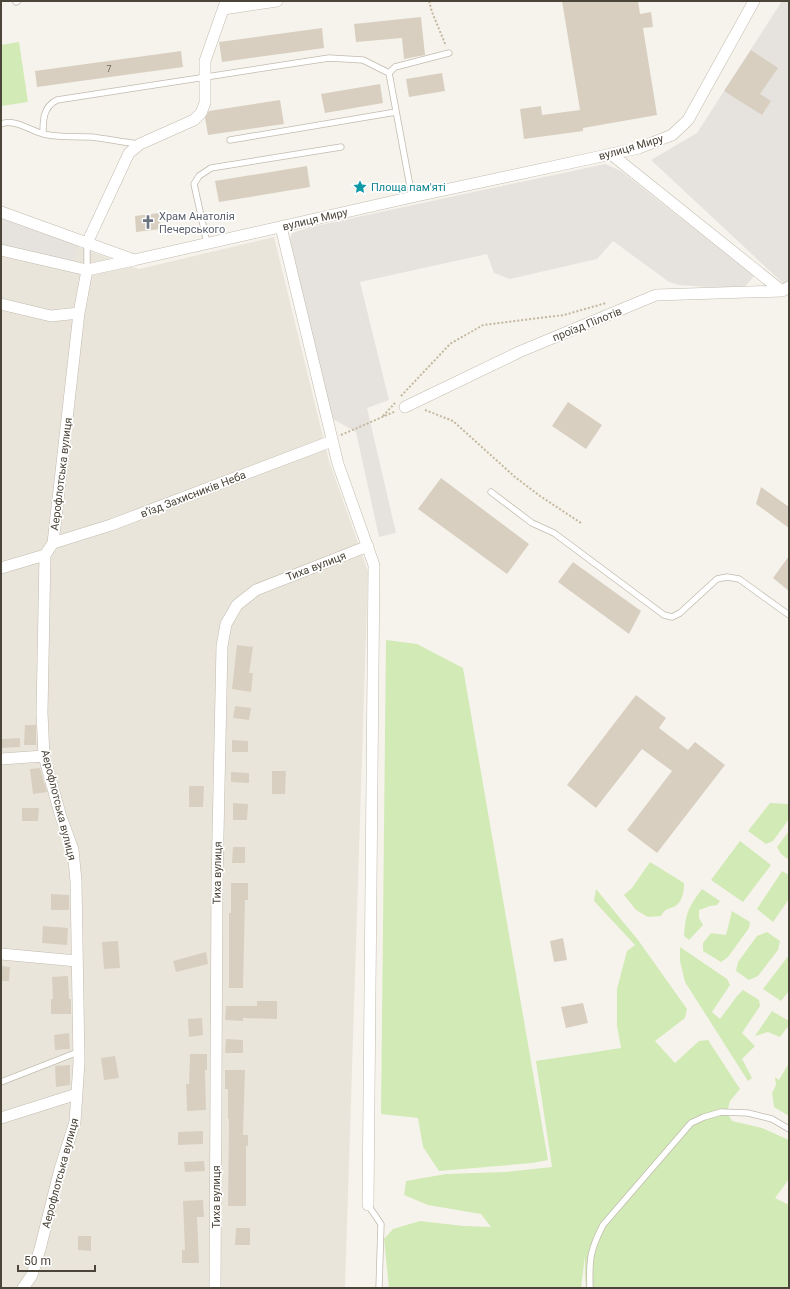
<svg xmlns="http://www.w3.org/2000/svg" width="790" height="1289" font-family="Roboto,sans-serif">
<rect width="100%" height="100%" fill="#f6f3ec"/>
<!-- residential -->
<path fill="#eae5da" d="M1 219 139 269 274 237 329 461 368 571 345 1288H1Z"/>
<!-- industrial -->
<path fill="#e6e2dd" d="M782 1H789V283L785 285 651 160 697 133Z
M605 164 621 171 754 276 743 289 679 285 669 282 613 241 597 259 510 279 494 273 487 254 360 282 389 400 367 408 396 533 379 537 356 432 331 418 289 242 292 233 311 227Z
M1 218 79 245 73 262 1 244Z"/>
<!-- green -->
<path fill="#d2eab5" d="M19 42 28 102 1 106V45Z
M386 640 417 644 463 668 548 1160 532 1163 439 1171 423 1147 418 1118 381 1114Z
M770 803 789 804V819L773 841 766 844 748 831Z
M789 831V860L781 854 777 847Z
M740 841 771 865 743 902 711 880Z
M650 862 684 883C684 891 683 899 677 905 670 910 667 906 661 916L648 917 636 910 624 895 632 888Z
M782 871 789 875V899L773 922 757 909Z
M596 889 638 940 687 1009 685 1018 655 1041 675 1063 699 1041 708 1040 740 1089 730 1101 727 1112 732 1121 762 1128 789 1140V1179L775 1198 789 1205V1288H586L585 1274V1256L581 1288H389L384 1239 393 1229 420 1221 463 1226 491 1227 481 1214 428 1205 404 1195 406 1181 446 1174 505 1172 552 1167 536 1061 621 1048 617 1026V989L627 951 635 945 594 901Z
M702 889 720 901 717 905 710 906 699 910V918L703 925 689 940 684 936C686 912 688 908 702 889Z
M732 911 750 922 749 928 728 957 721 962 703 951V943L711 933 726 935Z
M767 932 780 941 778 950 758 976 749 980 736 971 738 962 757 936Z
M680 947 727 979 730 985 712 1012 720 1019 737 996 743 990 759 1000 760 1006 742 1033 755 1046 742 1059 752 1078 748 1081 685 982 680 961Z
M789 955V991L781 1001 763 989Z
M772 1011 789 1021V1025L780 1037 768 1032 755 1036Z
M789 1063V1116L774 1107 772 1093 776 1085 775 1077 779 1080Z"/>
<!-- building -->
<path fill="#d8cfc1" d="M562 1H638L640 14 651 12 653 27 643 28 657 115 583 128V131L524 139 520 109 541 106 542 115 580 110Z
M421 17 425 55 404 59 402 38 356 42 354 24Z
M322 28 324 48 222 62 219 42Z
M751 50 778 68 760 94 771 101 762 115 724 91Z
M181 51 183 67 37 87 35 71Z
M442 73 445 91 409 97 406 79Z
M380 84 383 103 325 113 321 94Z
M280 100 284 124 208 135 205 118 209 111Z
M307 166 310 187 219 202 215 181Z
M159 213 161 229 136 232 135 216Z
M568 402 602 425 586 449 552 426Z
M441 478 529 544 507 574 418 509Z
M761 487 789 507V528L756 504Z
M789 556V591L773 578Z
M573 562 641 611 629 634 558 582Z
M237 645 253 647 249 673H253L251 692 232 689Z
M636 695 666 718 659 728 688 750 695 742 725 765 657 853 627 830 672 771 642 749 596 808 567 785Z
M235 706 251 708 249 720 233 718Z
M25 725H36V745H24Z
M20 738V747L1 748V739Z
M232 740 248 741V752H232Z
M40 768 47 792 33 794 30 769Z
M272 771H286L285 794H272Z
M231 772 249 773V783L231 782Z
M189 786H204L203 807H189Z
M233 803 248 804 247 820H233Z
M22 808H39L38 821H22Z
M233 847H245V863H232Z
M231 883H248V900H245L243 988H229V913H231Z
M51 894 69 895V910H51Z
M43 926 68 928 67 945 42 943Z
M563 938 567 960 554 962 550 941Z
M118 941 120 968 104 969 102 942Z
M206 952 208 964 176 972 173 961Z
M1 966 10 967 9 981H1Z
M68 976 69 999H71V1014H51V999H53L52 977Z
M257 1001H277V1019L243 1018V1021L225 1020 226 1006H257Z
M583 1003 588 1023 566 1028 561 1007Z
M202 1018 203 1035 189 1037 188 1019Z
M69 1033 70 1049 55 1050 54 1035Z
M226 1039 243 1040V1053H225Z
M190 1054H207V1070H205L206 1110 187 1111 186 1084H189Z
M115 1056 119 1078 104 1080 101 1058Z
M70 1065V1085L56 1087 55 1066Z
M225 1070H245L243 1135H248V1146H246V1206H228L229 1119H228V1089H225Z
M203 1131V1144L178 1145V1132Z
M204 1161 205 1171 185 1172 184 1162Z
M203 1200 204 1217H197L199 1263H182V1250H185L183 1201Z
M236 1228H250V1245H235Z
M78 1236H91V1251L78 1250Z"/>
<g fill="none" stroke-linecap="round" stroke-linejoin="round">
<defs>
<path id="lane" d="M16 2 18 1
M1 124C14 118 31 131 44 134 60 138 75 136 91 137 107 139 123 142 139 144
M43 134C43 120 43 107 57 100L329 58 363 60 389 73
M230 140 396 112
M412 197 389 73 395 67 449 53
M207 243 194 184 199 176 211 168 341 147
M87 270V243
M491 492 532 523 554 533 664 615 672 617 680 613 717 579 727 577 739 579 789 615
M1 1082 78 1052
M368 1205 381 1224 379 1288
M590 1288C589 1260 590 1250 603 1225L691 1123 704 1117 721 1112 748 1113 772 1119 789 1129"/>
<path id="street" d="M223 9 277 1
M611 154 782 291
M1 212 134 260 412 197 639 148 672 135 688 120 754 1
M281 227 338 464 374 565 368 1205
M87 243 129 153 140 144 194 120 201 113 205 103V61L226 1
M1 250 87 270 134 260
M1 304 51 316 79 313
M405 407 519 352 656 295 782 291 789 287
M53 543 111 525 332 441
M1 568 45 555
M1 759 44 756
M1 954 77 961
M1 1118 77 1094
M23 1288 32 1275 40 1249 60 1169 75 1122 79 1062 76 881 73 850 61 817 44 756 42 713 45 555 53 543 79 313 87 270
M215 1288 217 882 222 646 226 624 237 605 256 590 368 546"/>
</defs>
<!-- lane casing -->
<use href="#lane" stroke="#c2bbae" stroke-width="7"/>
<!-- street casing -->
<use href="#street" stroke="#c2bbae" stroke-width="12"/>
<!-- path -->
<path stroke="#c4b79f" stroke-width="2" stroke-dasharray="2 2" stroke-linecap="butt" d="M429 1 432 12 446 46
M401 396 450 344 483 325 564 315 606 303
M425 410 453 421 515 477 540 496 581 523
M383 416 395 403
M341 435 396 411"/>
<!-- lane -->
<use href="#lane" stroke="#fff" stroke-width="5.5"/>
<!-- street -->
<use href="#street" stroke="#fff" stroke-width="11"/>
</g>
<!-- icons -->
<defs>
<symbol id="sight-bare" viewBox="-9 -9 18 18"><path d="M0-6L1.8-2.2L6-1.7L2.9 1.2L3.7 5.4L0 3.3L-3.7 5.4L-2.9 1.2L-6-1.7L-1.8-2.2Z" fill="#0f9aa8" stroke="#fff" stroke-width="2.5" paint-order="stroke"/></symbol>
<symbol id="church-bare" viewBox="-9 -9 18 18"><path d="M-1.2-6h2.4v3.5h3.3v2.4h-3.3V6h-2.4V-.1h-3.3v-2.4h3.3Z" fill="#6b7280" stroke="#fff" stroke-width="2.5" paint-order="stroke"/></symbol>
</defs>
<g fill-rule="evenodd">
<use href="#sight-bare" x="350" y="177" width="20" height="20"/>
<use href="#church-bare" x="138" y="212" width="20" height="20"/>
</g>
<g text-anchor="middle" stroke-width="3.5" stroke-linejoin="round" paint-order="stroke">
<!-- number labels -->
<g font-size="9" fill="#6e675b">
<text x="109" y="72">7</text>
</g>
<!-- street labels -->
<g font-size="11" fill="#4b4439" stroke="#fff">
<text transform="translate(631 147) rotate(-16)" y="4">вулиця Миру</text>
<text transform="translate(315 219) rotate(-13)" y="4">вулиця Миру</text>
<text transform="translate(587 324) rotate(-22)" y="4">проїзд Пілотів</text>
<text transform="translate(61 474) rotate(-83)" y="4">Аерофлотська вулиця</text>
<text transform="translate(193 494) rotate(-21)" y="4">в'їзд Захисників Неба</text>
<text transform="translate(316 566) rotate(-21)" y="4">Тиха вулиця</text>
<text transform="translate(59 805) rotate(76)" y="4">Аерофлотська вулиця</text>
<text transform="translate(217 873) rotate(-89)" y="4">Тиха вулиця</text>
<text transform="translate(60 1173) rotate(-75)" y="4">Аерофлотська вулиця</text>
<text transform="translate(216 1197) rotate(-90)" y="4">Тиха вулиця</text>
</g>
<!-- culture labels -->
<g font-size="11" fill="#0d838f" stroke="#fff" text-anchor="start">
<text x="371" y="191">Площа пам'яті</text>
</g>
<!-- worship labels -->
<g font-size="11" fill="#5b616d" stroke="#fff" text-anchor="start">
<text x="159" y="220">Храм Анатолія<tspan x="159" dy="13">Печерського</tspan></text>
</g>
</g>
<!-- border -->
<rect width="790" height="1289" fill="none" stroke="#4b4439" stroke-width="4"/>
<!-- scale -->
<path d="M18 1265v6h77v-6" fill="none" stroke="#4b4439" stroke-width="2"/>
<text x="24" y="1265" font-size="12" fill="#4b4439" stroke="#ffffff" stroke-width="3" paint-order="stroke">50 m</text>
</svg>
